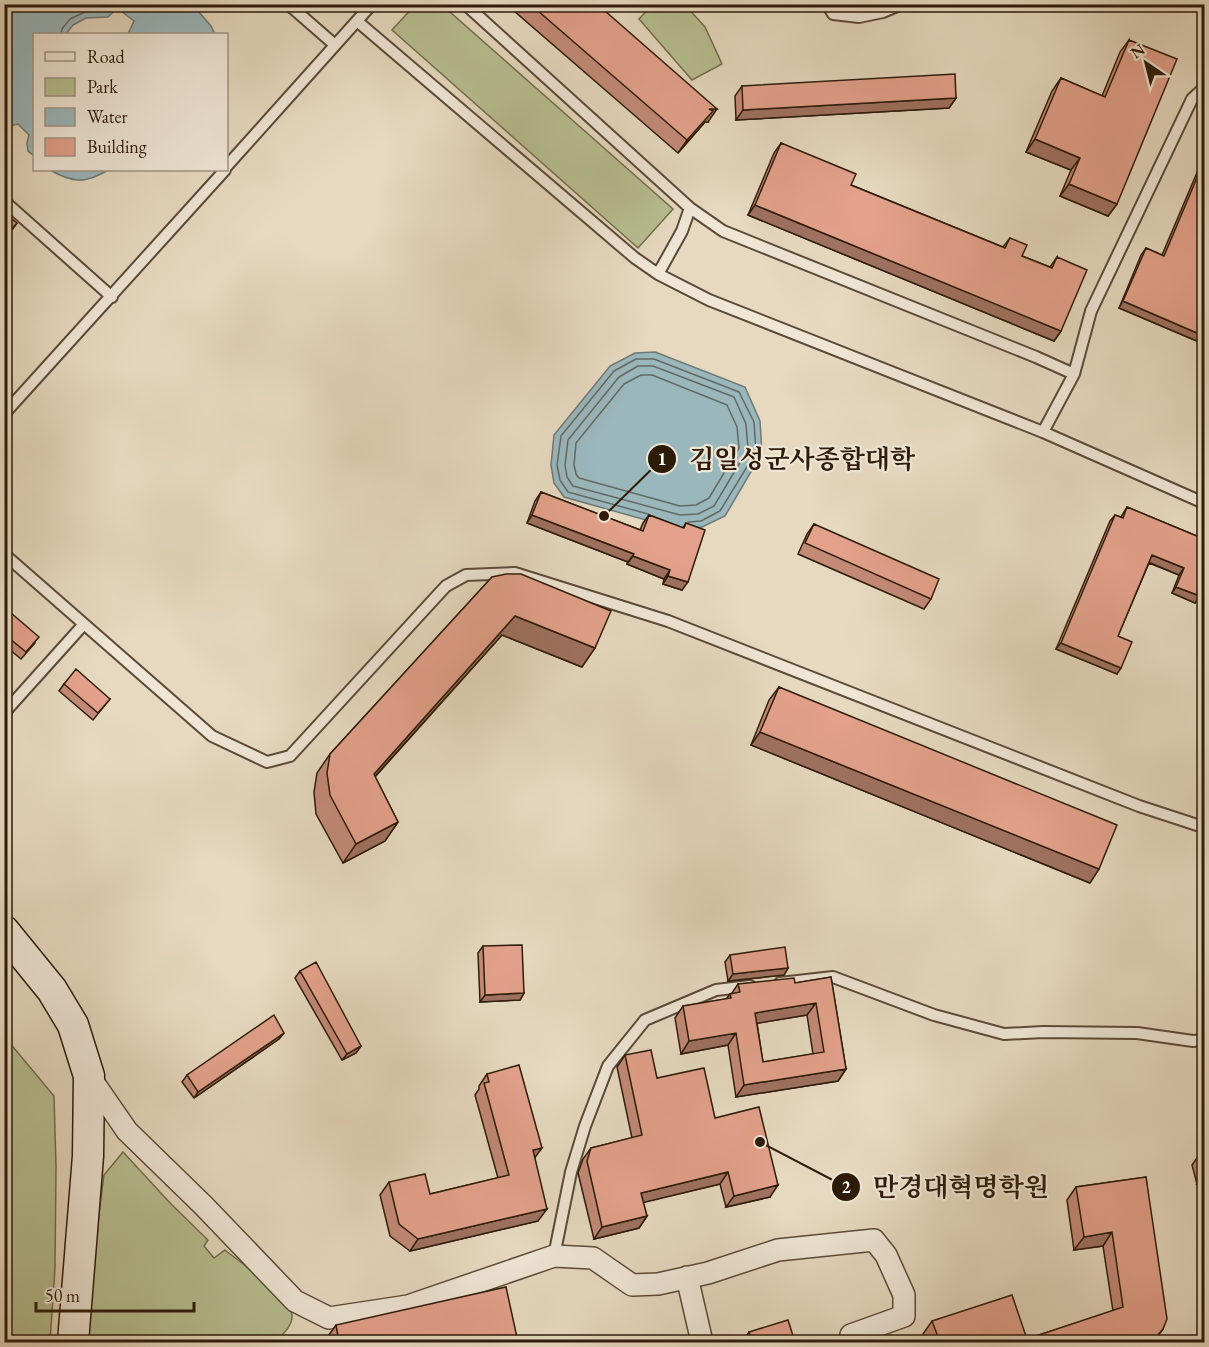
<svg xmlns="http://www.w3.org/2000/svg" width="1209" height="1347" font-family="'EB Garamond','Noto Serif KR',serif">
<rect width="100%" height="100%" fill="#e6d9c0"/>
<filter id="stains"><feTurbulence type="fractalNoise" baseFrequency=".00333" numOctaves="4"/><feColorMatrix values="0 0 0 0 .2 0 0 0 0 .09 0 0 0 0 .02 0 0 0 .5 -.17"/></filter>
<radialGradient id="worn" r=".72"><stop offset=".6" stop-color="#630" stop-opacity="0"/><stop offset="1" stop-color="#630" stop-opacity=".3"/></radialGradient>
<!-- green -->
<path fill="#b7bf91" stroke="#726d4e" stroke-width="1.5" d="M415 5H442L673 209 638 248 392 30Z
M652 5H685L705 27 722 64 692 80 639 19Z
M4 1036 54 1096 56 1167 55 1268 50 1342H5Z
M123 1152 172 1205 208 1240 204 1246 214 1258 225 1250C240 1262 290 1297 292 1315 293 1326 282 1335 275 1342H82L104 1175Z"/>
<!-- water -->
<path fill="#9ab7bc" stroke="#6e7975" stroke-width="1.5" d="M16 5H193L211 26 215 34H128L134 21 117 8 108 17 86 18 73 25 66 34H34V156L28 151 27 143 29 135 18 124 6 127 5 126V19Z
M50 170H108C85 184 73 183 50 170Z
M655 352 745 387 760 421 762 453 725 516 702 527 678 529 564 497 554 483 551 465 554 435 610 366 635 353Z"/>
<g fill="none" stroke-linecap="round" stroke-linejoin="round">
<!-- shore -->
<path stroke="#646963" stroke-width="1.5" d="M61 34 62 29 70 19 85 12 105 11 112 4
M638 366H653L734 397 746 424 748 449 714 506 698 514 680 515 573 486 567 477 565 465 568 440 619 377Z
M641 375H652L727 405 737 427 739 448 709 498 696 505 680 506 579 478 576 474 574 465 576 443 624 384Z
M648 514 568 492 560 480 557 465 561 436 614 371 636 359H654L739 392 754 422 756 452 720 511 701 521 688 522"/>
<defs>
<path id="service" d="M288 4 335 45
M465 4 690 208 682 231 658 274
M827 4 833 14 859 17 883 12 902 4
M357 21 635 258 658 274 709 300 1043 432 1204 503
M226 167 372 4
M4 201 112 297
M690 208 723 231 1036 357 1074 374
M4 414 225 170
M1043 432 1074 374 1091 311 1192 99 1204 88
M4 554 84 624 4 713
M84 624 212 736 267 762 290 756 446 586 466 575 515 573 668 621 1139 806 1197 825 1204 822
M780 983 833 977 934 1015 1004 1034 1043 1032 1137 1033 1193 1041 1204 1040
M554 1256 571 1172 585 1126 608 1066 645 1020 716 990 750 986"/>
<path id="minor" d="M89 1076 127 1131 204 1206 295 1301 329 1318 408 1306 554 1256 593 1258 632 1285 658 1284 708 1273 778 1250 874 1240 886 1255 904 1295V1316L851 1335
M687 1277 702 1342"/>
<path id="secondary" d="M4 931 52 990 73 1025 89 1076 88 1156 73 1342"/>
</defs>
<!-- service casing -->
<use href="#service" stroke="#5b4a38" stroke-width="14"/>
<!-- minor casing -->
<use href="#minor" stroke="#5b4a38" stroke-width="24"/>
<!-- secondary casing -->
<use href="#secondary" stroke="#2d1b0a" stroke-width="33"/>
<!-- service -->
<use href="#service" stroke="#efe6d6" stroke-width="10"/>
<!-- minor -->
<use href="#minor" stroke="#efe6d6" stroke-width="21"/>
<!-- secondary -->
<use href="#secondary" stroke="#efe6d6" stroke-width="30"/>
</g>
<!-- wall -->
<path fill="#c38a78" stroke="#2d1b0a" stroke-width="1.5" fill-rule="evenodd" d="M506 4H597L708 122H705L678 153Z
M1129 40 1117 204 1108 216 1060 196 1071 170 1026 152 1052 91 1061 78 1102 96 1120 52Z
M742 86 956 98 949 108 736 120 735 96Z
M781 143 851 185 1003 247 1010 238 1022 256 1050 267 1057 257 1061 331 1054 341 748 215 774 153Z
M1204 156V344L1119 308 1141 255 1146 248 1162 255Z
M541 492 640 530 643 523 649 515 683 528 686 523 682 590 663 584 664 579 627 564 628 562 527 523 535 501Z
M1127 507 1204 539 1195 603 1172 593 1179 575 1149 563 1118 636 1117 674 1056 649 1110 521 1115 515 1121 517Z
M814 524 931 599 924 609 798 554 807 534Z
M492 577 582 667 502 635 375 777 398 822 385 841 343 863 316 814 314 792 317 773 330 754Z
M4 607 35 643 21 659 4 645Z
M64 684 110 699 93 720 59 691Z
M779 687 1090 883 751 745 769 700Z
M483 946 524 993 520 1000 480 1002 478 953Z
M730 955 788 968 784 975 728 981 725 962Z
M300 971 361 1046 356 1053 342 1060 295 978Z
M831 977 846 1069 838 1081 736 1097 728 1045 681 1054 675 1018 683 1006 726 999 730 994 732 993 738 984 795 983ZM807 1015 813 1054 763 1062 757 1023Z
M284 1033 279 1039 194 1098 182 1082 187 1075Z
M625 1055 657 1078 715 1118 770 1197 726 1207 720 1184 643 1202 647 1216 639 1228 594 1239 578 1173 583 1159 591 1148 632 1138 617 1067Z
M487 1074 535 1158 538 1221 410 1251 390 1236 380 1195 389 1182 430 1194 498 1178 475 1095 479 1089V1086Z
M1204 1156V1182L1197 1184 1192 1165 1197 1158Z
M1146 1177 1163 1329 1153 1342H926L923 1334 932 1321 1027 1339 1113 1311 1103 1246 1074 1250 1067 1200 1076 1187Z
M336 1325 518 1342H327L326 1339Z
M749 1332 795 1342H742Z"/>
<!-- shaded-wall -->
<path fill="#9f7161" stroke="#2d1b0a" stroke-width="1.5" d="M1186 4H1204V12Z
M956 98 949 108 736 120 743 110Z
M709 109H717L708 122H705L678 153Z
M1035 139 1080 158 1071 170 1026 152Z
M1069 184 1117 204 1108 216 1060 196Z
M755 205 1061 331 1054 341 748 215Z
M17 223 7 237 4 240V237Z
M1123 301 1204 336V344L1119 308Z
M532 515 634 554 628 562 527 523Z
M1152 555 1184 568 1179 575 1148 562Z
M633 556 670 570 664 579 627 564Z
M668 576 688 582 682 590 663 584Z
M1176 587 1200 596 1195 603 1172 593Z
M515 616 595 648 582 667 502 635 360 793 374 774Z
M1061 643 1121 668 1117 674 1056 649Z
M760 732 1099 869 1090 883 751 745Z
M398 822 385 841 343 863 356 844Z
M788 968 784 975 728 981 733 974Z
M524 993 520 1000 480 1002 485 995Z
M816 1003 807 1015 747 1025 755 1013Z
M284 1033 279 1039 194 1098 198 1092Z
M736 1033 728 1045 681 1054 689 1041Z
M361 1046 356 1053 342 1060 347 1054Z
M846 1069 838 1081 736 1097 744 1085Z
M542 1148 533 1160V1150Z
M728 1172 720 1184 633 1205 641 1193Z
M1204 1176V1182L1197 1184 1202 1177Z
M778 1185 770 1197 726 1207 734 1196Z
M547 1209 538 1221 410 1251 418 1239Z
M647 1216 639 1228 594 1239 602 1227Z
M1112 1232 1103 1246 1074 1250 1084 1237Z
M1163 1329 1153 1342H1148Z"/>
<!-- building -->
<path fill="#e3a18b" stroke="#2d1b0a" stroke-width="1.5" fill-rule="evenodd" d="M530 4H597L717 109H709L713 111 687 140Z
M1129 40 1177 59 1117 204 1069 184 1080 158 1035 139 1061 78 1105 97Z
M955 74 956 98 743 110 742 86Z
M781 143 856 174 851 185 1005 248 1010 238 1027 245 1022 256 1052 268 1057 257 1087 270 1061 331 755 205Z
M1204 161V336L1123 301 1146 248 1164 256Z
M4 213 17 223 4 237Z
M541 492 643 531 649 515 684 528 686 523 705 530 688 582 668 576 670 570 633 556 634 554 532 515Z
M1127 507 1204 539V585L1200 596 1176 587 1184 568 1152 555 1118 636 1132 642 1121 668 1061 643 1115 515 1123 518Z
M814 524 939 579 931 599 805 543Z
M506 574H521L611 611 595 648 515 616 374 774 398 822 356 844 330 795 327 773 330 754 492 577Z
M4 607 39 637 26 652 4 634Z
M76 669 110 699 98 713 64 684Z
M779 687 1117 825 1099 869 760 732Z
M522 945 524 993 485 995 483 946Z
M785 947 788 968 733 974 730 955Z
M316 962 361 1046 347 1054 300 971Z
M831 977 846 1069 744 1085 736 1033 689 1041 683 1006 731 998 730 994 740 992 738 984 794 978 795 983ZM816 1003 824 1052 763 1062 755 1013Z
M274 1015 284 1033 198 1092 187 1075Z
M651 1050 657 1078 704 1068 715 1118 759 1107 778 1185 734 1196 728 1172 641 1193 647 1216 602 1227 587 1161 591 1148 642 1135 625 1055Z
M519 1065 542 1148 533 1150 547 1209 418 1239 399 1224 389 1182 425 1174 430 1194 509 1175 484 1083 489 1082 487 1074Z
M1204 1156V1176L1202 1177 1197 1158Z
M1146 1177 1167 1319 1163 1329 1156 1337 1148 1342H940L932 1321 1012 1295 1027 1339 1123 1307 1112 1232 1084 1237 1076 1187Z
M506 1287 518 1342H339L336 1325Z
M788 1320 795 1342H753L749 1332Z"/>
<!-- callouts -->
<path fill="none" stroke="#2d1b0a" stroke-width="2" d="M604 516L662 459M760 1142L846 1187"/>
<g fill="#2d1b0a" stroke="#efe6d6" stroke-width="2">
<circle cx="604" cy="516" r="6"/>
<circle cx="760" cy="1142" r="6"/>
<circle cx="662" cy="459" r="15"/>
<circle cx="846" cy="1187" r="15"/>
</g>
<g font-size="18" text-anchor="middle" font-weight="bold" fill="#fff">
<text x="662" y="465">1</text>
<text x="846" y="1193">2</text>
</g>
<g font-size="26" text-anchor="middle" font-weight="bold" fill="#2d1b0a" stroke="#efe6d6" stroke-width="4.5" stroke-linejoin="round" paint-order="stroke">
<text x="802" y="468">김일성군사종합대학</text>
<text x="961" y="1196">만경대혁명학원</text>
</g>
<!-- margin -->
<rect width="1209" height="1347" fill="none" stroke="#e6d9c0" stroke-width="24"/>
<rect x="6" y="6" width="1197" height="1335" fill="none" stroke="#2d1b0a" stroke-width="3"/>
<rect x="12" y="12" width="1185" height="1323" fill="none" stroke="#2d1b0a" stroke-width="1.5"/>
<!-- legend -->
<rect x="33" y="33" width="195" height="138" fill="#efe6d6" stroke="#a19584" stroke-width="1.5"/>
<rect x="45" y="52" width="30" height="9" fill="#efe6d6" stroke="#a19584" stroke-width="1.5"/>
<text x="87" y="63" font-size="18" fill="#2d1b0a">Road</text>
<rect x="45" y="78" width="30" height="18" fill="#b7bf91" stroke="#a19584" stroke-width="1.5"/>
<text x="87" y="93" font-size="18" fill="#2d1b0a">Park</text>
<rect x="45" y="108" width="30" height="18" fill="#9ab7bc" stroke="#a19584" stroke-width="1.5"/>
<text x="87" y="123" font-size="18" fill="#2d1b0a">Water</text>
<rect x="45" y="138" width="30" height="18" fill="#e3a18b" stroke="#a19584" stroke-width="1.5"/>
<text x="87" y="153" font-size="18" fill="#2d1b0a">Building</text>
<!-- north arrow -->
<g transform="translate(1146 63) rotate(325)" stroke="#efe6d6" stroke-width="4.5" paint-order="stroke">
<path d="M0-4.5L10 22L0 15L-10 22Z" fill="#2d1b0a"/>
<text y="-9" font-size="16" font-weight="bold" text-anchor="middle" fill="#2d1b0a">N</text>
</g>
<!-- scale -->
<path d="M36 1302v9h158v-9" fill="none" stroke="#2d1b0a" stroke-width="3"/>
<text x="45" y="1302" font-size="18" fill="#2d1b0a" stroke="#efe6d6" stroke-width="4.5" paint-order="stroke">50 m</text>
<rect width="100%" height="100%" filter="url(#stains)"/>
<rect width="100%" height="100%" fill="url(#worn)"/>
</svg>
